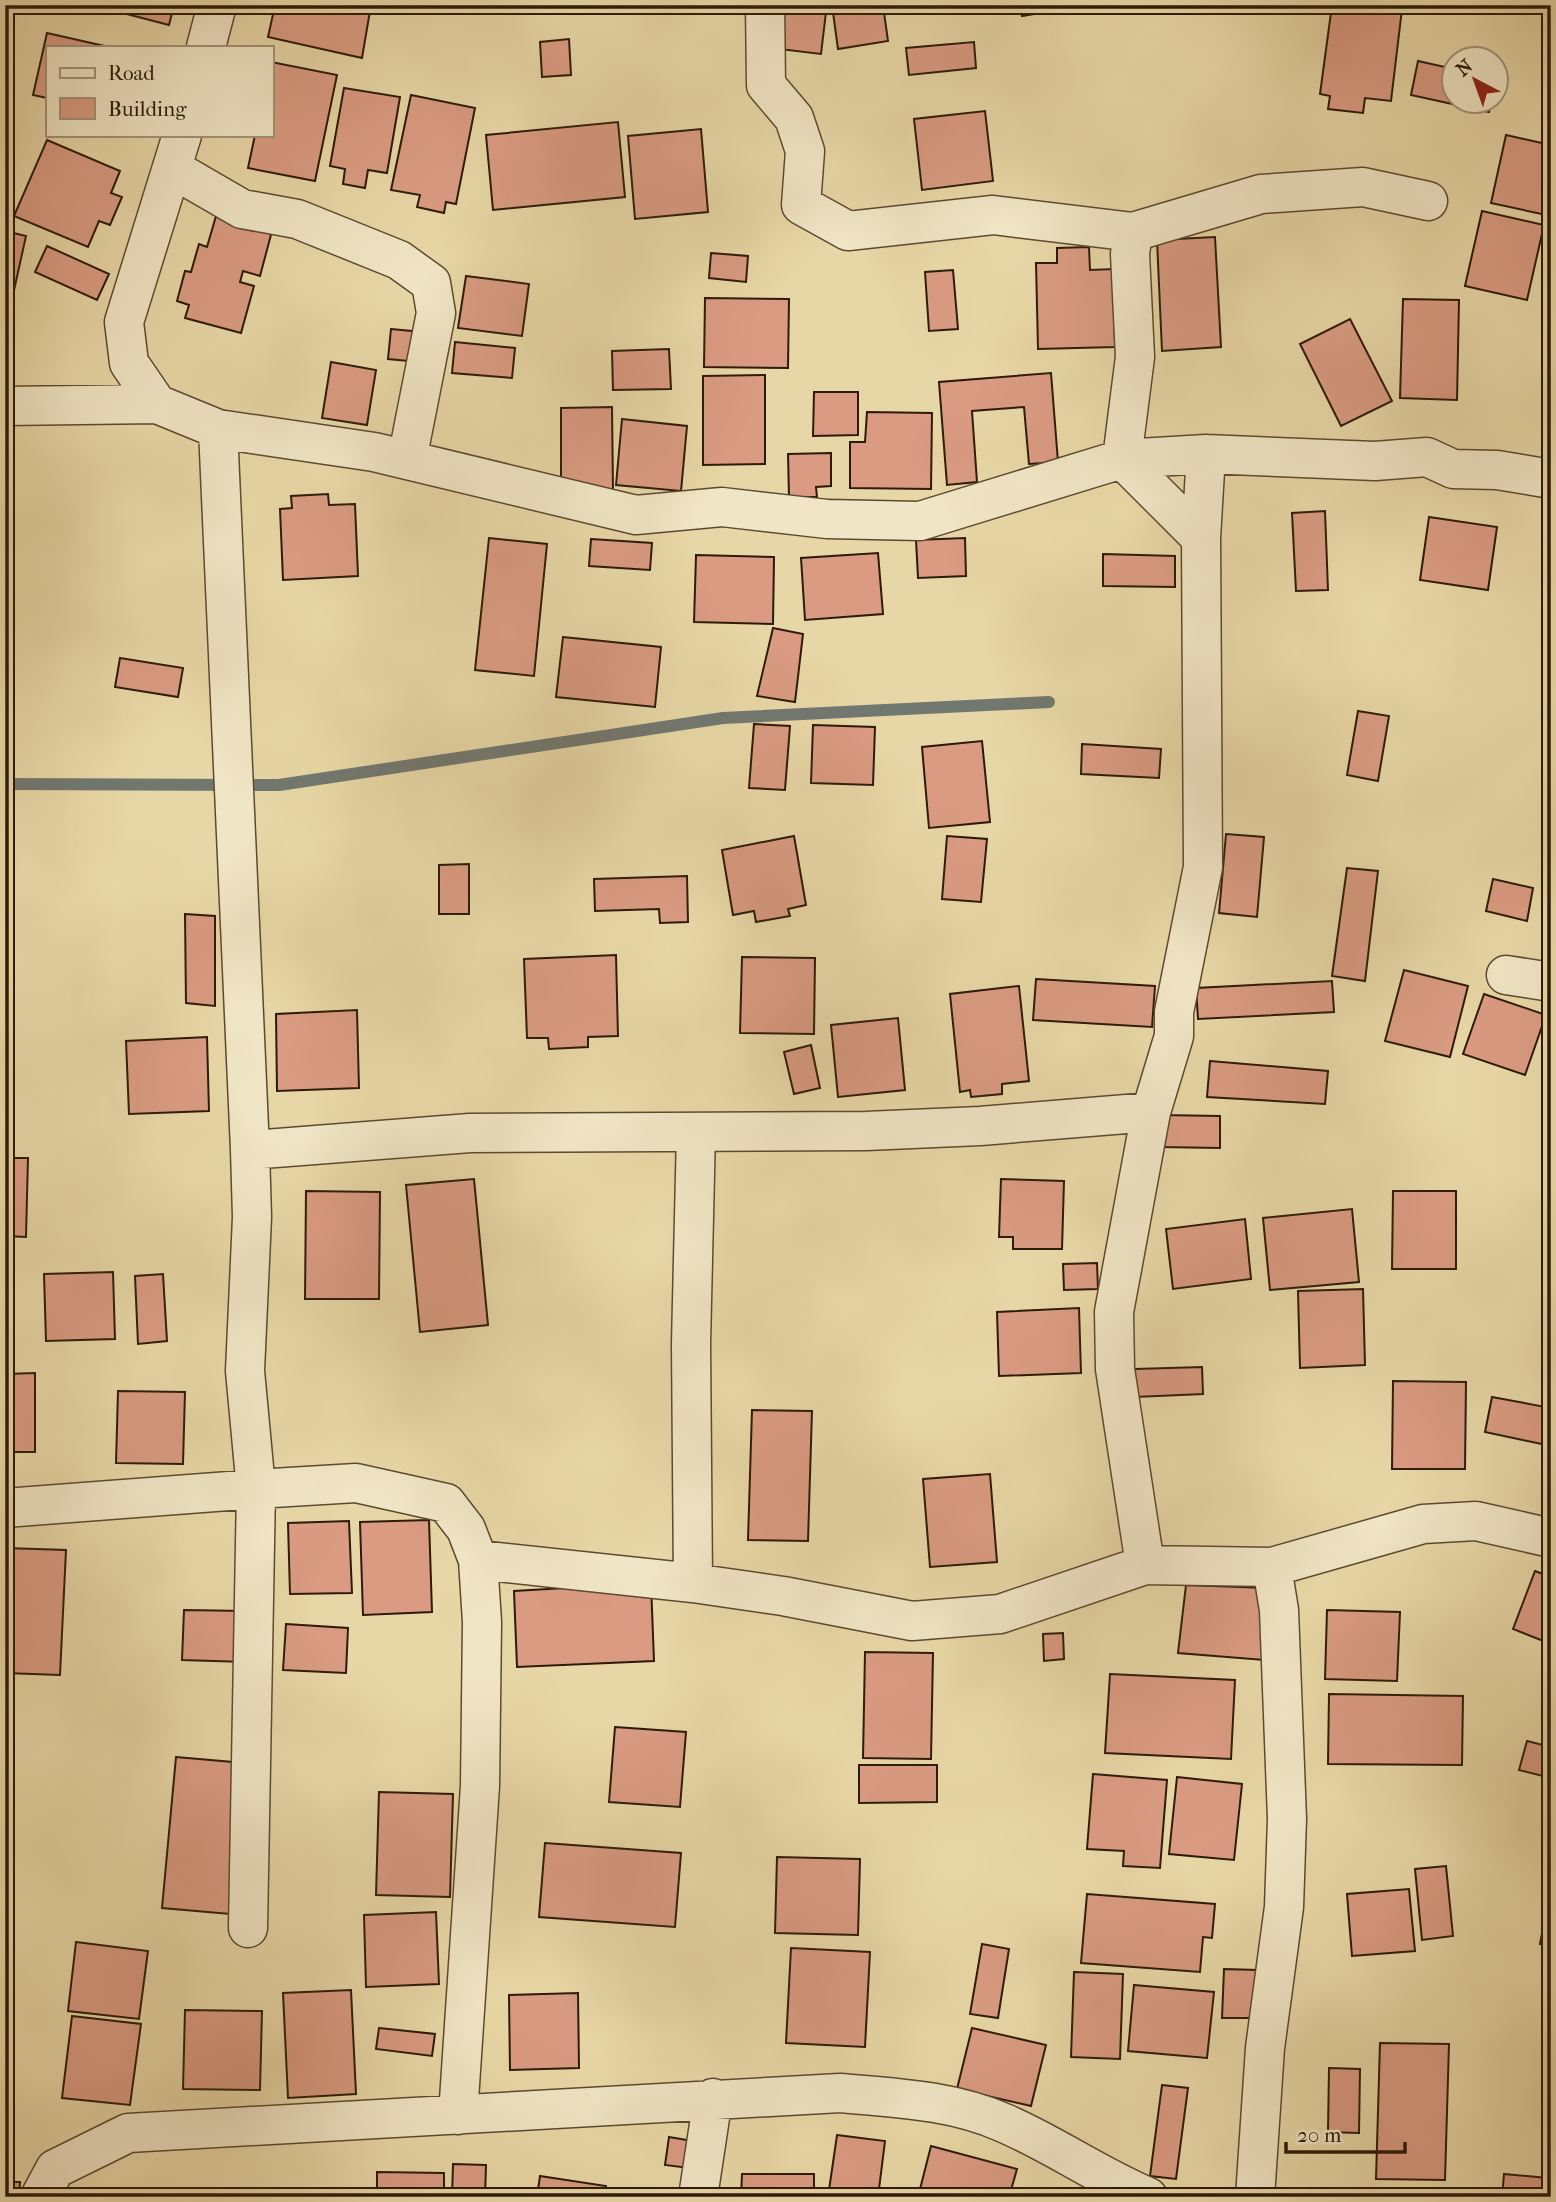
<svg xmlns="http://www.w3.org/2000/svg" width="1556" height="2202" font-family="'IM FELL French Canon',serif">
<rect width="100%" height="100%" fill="#e8d7a6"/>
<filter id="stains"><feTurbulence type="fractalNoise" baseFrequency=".00286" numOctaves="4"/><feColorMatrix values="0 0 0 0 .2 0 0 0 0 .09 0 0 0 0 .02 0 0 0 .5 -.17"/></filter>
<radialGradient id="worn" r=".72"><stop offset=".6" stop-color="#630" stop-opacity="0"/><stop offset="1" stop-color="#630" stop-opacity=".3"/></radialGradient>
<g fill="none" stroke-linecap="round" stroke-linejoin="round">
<!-- stream -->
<path stroke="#717870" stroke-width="12" d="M5 784 279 785 723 718 1049 702"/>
</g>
<!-- building -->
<path fill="#da9b82" stroke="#2d1b09" stroke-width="2" d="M92 5H174L169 25Z
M275 5H371L362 58 268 37Z
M832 5H883L888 41 838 49Z
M1020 5H1087L1022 16Z
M1332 5 1402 9 1391 101 1365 98 1363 113 1328 109 1330 96 1320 94Z
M784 7 826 12 821 54 779 49Z
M47 33 109 47H47V98L33 95Z
M569 39 571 75 542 77 540 42Z
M974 42 976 68 909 75 906 48Z
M1418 61 1454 69V102H1491L1489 112 1411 95Z
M271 62 337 75 315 181 248 168 255 135H271Z
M344 88 400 97 387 173 368 170 365 188 343 184 345 169 330 166Z
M411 95 475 108 456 204 446 202 444 213 417 207 420 195 391 190Z
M985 111 993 181 922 190 914 119Z
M618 122 625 197 493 210 486 135Z
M701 129 708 212 635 219 628 136Z
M1506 135 1551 145V216L1491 203Z
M47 140 120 171 111 193 122 197 110 225 99 221 88 247 14 216Z
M1482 211 1544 225 1527 300 1465 286Z
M216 216 272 231 260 276 243 271 240 282 254 286 241 333 185 318 189 305 177 301 185 271 191 272 199 244 207 247Z
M5 231 26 236 5 331Z
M1215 237 1221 347 1162 351 1157 240Z
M47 246 109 274 97 300 35 272Z
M1089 247 1090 270 1114 269 1115 347 1038 349 1036 263H1057V248Z
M711 253 748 256 746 282 709 278Z
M953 270 958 329 929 331 925 272Z
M466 276 529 284 522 336 458 328Z
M705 298 789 299 788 368 704 367Z
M1403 299 1459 300 1457 400 1400 398Z
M1350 319 1392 401 1341 426 1300 344Z
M391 329 422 332 419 362 388 359Z
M455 342 515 348 512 378 452 373Z
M669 349 671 389 613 390 612 351Z
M331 362 376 370 367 425 322 418Z
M1051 373 1058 462 1029 464 1024 407 972 411 977 482 947 485 939 382Z
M765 375V464L703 465V376Z
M814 392H858V435L813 436Z
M612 407 613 490 561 491V408Z
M867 412 932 413 931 489 850 488V442H865Z
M622 419 687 426 681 491 616 485Z
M831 453V486L816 487 817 497H789L788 454Z
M328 494 329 505 355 504 358 576 283 580 280 509 292 508 291 496Z
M1325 511 1328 590 1296 591 1292 513Z
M1429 517 1497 527 1488 590 1420 580Z
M489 538 547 544 534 676 475 670Z
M965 538 966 576 918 578 916 540Z
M591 539 652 543 650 570 589 566Z
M878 553 883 614 805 620 801 558Z
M1103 554 1175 556V587L1103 586Z
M696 555 774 557 773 624 694 622Z
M773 628 803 634 795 702 757 696Z
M563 637 661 647 655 707 556 697Z
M120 658 183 668 178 697 115 687Z
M1358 711 1389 716 1378 781 1347 775Z
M754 724 790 726 785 790 749 788Z
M813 725 875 727 873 785 811 783Z
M982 741 990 822 929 828 922 747Z
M1082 744 1161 749 1159 778 1081 774Z
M1226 834 1264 837 1257 917 1219 913Z
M794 836 806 905 788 909 790 916 756 922 754 911 733 915 722 850Z
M947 836 987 839 981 902 942 899Z
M469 864V914H439V865Z
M1347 868 1378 871 1365 981 1332 976Z
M687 876 688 922 660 923 659 909 595 911 594 879Z
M1493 879 1533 888 1527 921 1486 911Z
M185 914 215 916V1006L186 1003Z
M616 955 618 1036 588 1037V1047L549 1049 548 1038H527L524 959Z
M742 957 815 958 814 1034 740 1033Z
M1404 970 1468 986 1450 1057 1385 1041Z
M1036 979 1155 986 1152 1027 1033 1020Z
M1332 981 1334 1012 1198 1019 1196 988Z
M1019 986 1029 1081 1002 1084V1094L971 1097 970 1090 960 1092 950 994Z
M1484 994 1546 1015 1525 1075 1463 1054Z
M357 1010 359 1088 277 1091 276 1014Z
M898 1018 905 1090 838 1097 831 1025Z
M207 1037 209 1111 129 1114 126 1041Z
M811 1045 820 1088 794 1094 784 1052Z
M1210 1061 1328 1071 1325 1104 1207 1097Z
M1160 1115 1220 1116V1148L1160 1147Z
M5 1158H28L26 1237 5 1236Z
M474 1179 488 1325 420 1332 406 1185Z
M1001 1179 1064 1181 1062 1249H1013V1237H999Z
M306 1191 380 1192 379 1299H305Z
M1393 1191H1456V1269H1392Z
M1352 1209 1359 1282 1270 1290 1263 1218Z
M1245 1219 1251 1279 1173 1289 1166 1229Z
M1097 1263 1098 1289 1064 1290 1063 1264Z
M113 1272 115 1339 46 1341 44 1274Z
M163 1274 167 1341 138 1344 135 1276Z
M1363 1289 1365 1365 1300 1368 1298 1291Z
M1079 1308 1081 1373 999 1376 997 1312Z
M1202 1367 1203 1394 1135 1397V1369Z
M35 1373V1452H5V1374Z
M1393 1381 1466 1382 1465 1469H1392Z
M118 1391 185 1392 183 1464 116 1463Z
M1492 1397 1551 1408V1446L1485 1432Z
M752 1410 812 1411 808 1541 748 1540Z
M990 1474 997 1562 930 1567 923 1479Z
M429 1520 432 1612 363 1615 360 1522Z
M349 1521 352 1593 290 1594 288 1523Z
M5 1548 66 1550 60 1675 5 1673Z
M1535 1571 1551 1577V1644L1513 1629Z
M651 1583 654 1661 517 1667 514 1591Z
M1186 1585 1267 1588 1264 1660 1178 1653Z
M184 1610 246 1611 245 1662 182 1660Z
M1327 1610 1400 1612 1397 1681 1325 1679Z
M286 1624 348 1628 346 1673 283 1670Z
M1063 1633 1064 1659 1044 1661 1043 1634Z
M865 1652 933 1653 931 1759 863 1758Z
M1110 1674 1235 1680 1231 1759 1105 1753Z
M1329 1694 1463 1696 1462 1765 1328 1764Z
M615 1727 686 1732 680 1807 609 1802Z
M1527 1741 1551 1747V1778L1519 1770Z
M176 1757 244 1763 230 1914 162 1908Z
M859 1765H937V1802L859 1803Z
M1093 1774 1167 1780 1160 1868 1123 1866 1124 1851 1087 1849Z
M1177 1777 1242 1784 1234 1860 1169 1854Z
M379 1792 453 1794 450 1897 376 1895Z
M545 1843 681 1853 675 1927 539 1917Z
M777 1857 860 1859 858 1935 775 1933Z
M1446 1866 1453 1936 1422 1940 1415 1869Z
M1551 1886V1946L1540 1944Z
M1409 1889 1415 1951 1352 1956 1347 1894Z
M1087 1894 1215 1904 1212 1938 1203 1937 1200 1972 1081 1963Z
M436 1912 439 1984 366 1987 364 1915Z
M76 1942 148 1951 139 2019 68 2011Z
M982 1944 1009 1949 998 2018 970 2014Z
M791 1948 870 1952 865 2047 786 2043Z
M1224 1969 1258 1970 1257 2018H1222Z
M1074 1972 1123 1974 1120 2059 1071 2057Z
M1134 1985 1214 1992 1207 2058 1128 2051Z
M351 1990 356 2094 288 2098 283 1993Z
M578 1993 579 2068 510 2070 509 1995Z
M185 2010 262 2011 260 2090 183 2089Z
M72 2016 141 2024 130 2105 62 2098Z
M379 2028 435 2034 432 2056 376 2049Z
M972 2028 1046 2045 1031 2106 957 2089Z
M1380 2043 1449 2044 1445 2180 1376 2179Z
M1329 2068 1360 2069 1359 2133 1328 2132Z
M1162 2085 1188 2088 1176 2179 1150 2176Z
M837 2135 885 2141 878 2197H828Z
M669 2137 693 2141 689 2168 665 2165Z
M931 2146 1017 2169 1009 2197H918Z
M453 2164 486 2165 485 2197H452Z
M377 2172 444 2173V2197H377Z
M742 2174H814V2197H741Z
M1504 2174 1547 2178 1546 2197H1502Z
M540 2176 606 2186 604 2197H537Z
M5 2182H20L19 2197H5Z"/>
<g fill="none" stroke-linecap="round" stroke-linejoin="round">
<defs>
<path id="minor" d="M765 5 766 85 794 118 805 151 801 205 848 231 993 215 1133 232 1130 254 1135 357 1122 459 1201 538 1203 867 1174 1012V1036L1151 1112 1114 1312 1115 1369 1145 1565 1272 1567 1279 1610 1287 1819 1284 1907 1265 2048 1255 2197
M206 47 217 5
M182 135 124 322 129 363 157 404 218 429 374 452 636 515 722 507 827 519 920 521 1122 459 1206 454 1375 461 1427 457 1453 469 1497 470 1551 479
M173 169 242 209 297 219 399 260 431 283 436 313 407 460
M1133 232 1261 194 1363 187 1428 201
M5 406 157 404
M218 429 250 1150 252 1217 245 1371 256 1489 356 1483 446 1503 466 1529 478 1560 482 1622 480 1786 458 2115
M1201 538 1206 454
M1506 975 1551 982
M250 1150 470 1133 866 1131 980 1126 1151 1112
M5 1508 256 1489 248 1928
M478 1560 693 1583 783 1596 912 1621 1000 1614 1145 1565
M1272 1567 1423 1524 1476 1521 1551 1538
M693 1583 691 1344 696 1132
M40 2197 55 2169 128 2133 840 2093C896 2098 952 2100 1004 2123 1053 2144 1098 2176 1148 2197
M698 2197 713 2098"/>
</defs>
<!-- minor casing -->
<use href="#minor" stroke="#5c4a30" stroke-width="41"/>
<!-- minor -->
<use href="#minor" stroke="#f0e5c5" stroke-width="38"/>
</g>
<!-- margin -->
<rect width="1556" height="2202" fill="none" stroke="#e8d7a6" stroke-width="28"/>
<rect x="7" y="7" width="1542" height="2188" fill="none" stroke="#2d1b09" stroke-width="3.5"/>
<rect x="14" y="14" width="1528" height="2174" fill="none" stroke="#2d1b09" stroke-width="2"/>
<!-- legend -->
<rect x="46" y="46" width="228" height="91" fill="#f0e5c5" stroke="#a2947a" stroke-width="2"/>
<rect x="60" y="68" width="35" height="10" fill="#f0e5c5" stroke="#a2947a" stroke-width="2"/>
<text x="108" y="80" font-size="21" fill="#2d1b09">Road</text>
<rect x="60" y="98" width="35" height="21" fill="#da9b82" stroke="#a2947a" stroke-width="2"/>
<text x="108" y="116" font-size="21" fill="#2d1b09">Building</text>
<!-- north arrow -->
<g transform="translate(1475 80) rotate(319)"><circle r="33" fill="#f0e5c5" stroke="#a2947a" stroke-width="2"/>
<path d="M0-5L12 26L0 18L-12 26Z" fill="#8f2418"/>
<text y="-10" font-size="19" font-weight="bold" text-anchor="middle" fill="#2d1b09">N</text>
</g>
<!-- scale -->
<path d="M1286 2142v10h119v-10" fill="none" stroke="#2d1b09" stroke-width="3.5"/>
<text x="1297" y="2142" font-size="21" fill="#2d1b09" stroke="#f0e5c5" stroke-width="5" paint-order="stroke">20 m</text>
<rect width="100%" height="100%" filter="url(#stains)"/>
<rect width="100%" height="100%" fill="url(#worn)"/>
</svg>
